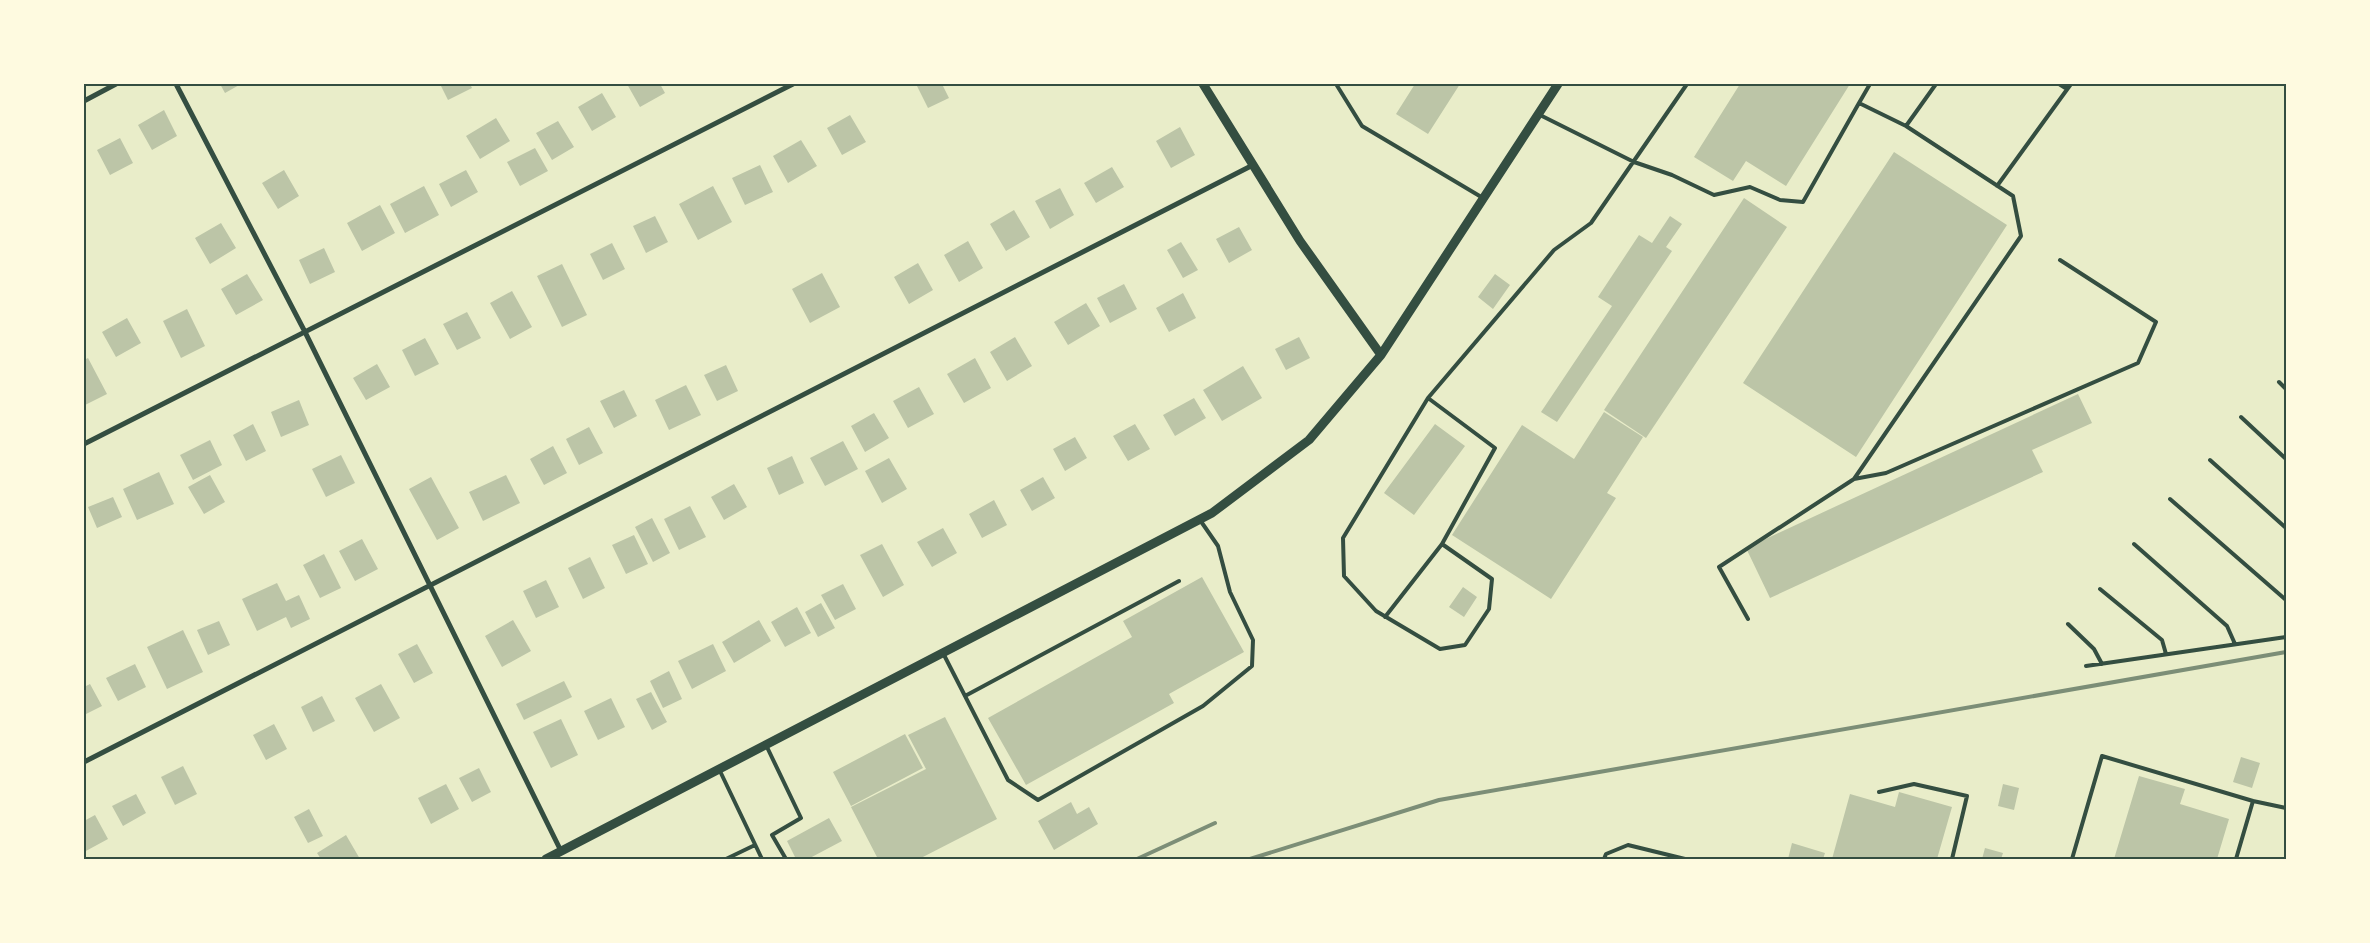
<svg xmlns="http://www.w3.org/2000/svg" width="2370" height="943" font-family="Montserrat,sans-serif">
<rect width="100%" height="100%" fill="#e9edc9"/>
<!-- building -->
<path fill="#bcc5a7" d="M220 84H241L225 93Z
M440 84H470L472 88 448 100Z
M627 84H660L665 93 640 107Z
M916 84H942L949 98 928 108Z
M1415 84H1460L1428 134 1396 114Z
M1740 84H1850L1786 186 1746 161 1733 181 1694 157Z
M602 93 616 117 592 131 578 107Z
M164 110 177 136 152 150 138 125Z
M850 115 866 142 842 155 827 128Z
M496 118 510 141 480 159 466 136Z
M558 121 574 147 552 160 536 133Z
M1180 127 1195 155 1171 168 1156 141Z
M120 138 133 163 110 175 97 150Z
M801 140 817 166 788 183 773 156Z
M535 148 548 171 520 186 507 162Z
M1894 152 2007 225 1856 457 1743 383Z
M760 165 773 192 745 205 732 178Z
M1112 167 1124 187 1096 203 1084 183Z
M284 170 299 196 278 209 262 183Z
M466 170 478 192 451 207 439 184Z
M424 186 439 215 405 233 390 204Z
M713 186 732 222 698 240 679 204Z
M1060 188 1074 215 1050 229 1035 201Z
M1744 198 1787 227 1646 438 1604 410Z
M380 205 395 233 362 251 347 223Z
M1014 210 1030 237 1006 251 990 224Z
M655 216 668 242 646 253 633 226Z
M1670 216 1682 224 1666 247 1672 251 1557 422 1541 412 1612 306 1598 297 1639 235 1652 243Z
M221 223 236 248 210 264 195 238Z
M1239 227 1252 250 1229 263 1216 239Z
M968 241 983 268 959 282 944 255Z
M1181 242 1198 270 1183 278 1167 250Z
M612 243 625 269 603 280 590 254Z
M324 248 335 272 310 284 299 260Z
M918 263 933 290 909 304 894 277Z
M562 264 587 315 562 327 537 276Z
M822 273 840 307 810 323 792 289Z
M247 274 263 300 236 315 221 289Z
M1495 274 1510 285 1493 309 1478 297Z
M1124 284 1137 309 1110 323 1097 298Z
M512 291 532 327 510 339 490 303Z
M1183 293 1196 318 1169 332 1156 308Z
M1086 303 1100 326 1068 345 1054 322Z
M187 309 205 346 181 358 163 321Z
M467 312 481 338 457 350 443 324Z
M127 318 141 343 116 357 102 332Z
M1015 337 1032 366 1007 381 990 352Z
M1299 337 1310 358 1286 370 1275 349Z
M425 338 439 364 415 376 402 350Z
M88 358 107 394 85 405 84 360Z
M975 358 991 388 964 403 947 374Z
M377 364 390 387 366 400 353 378Z
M726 365 738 391 717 401 704 375Z
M1243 366 1262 398 1222 421 1203 390Z
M686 385 701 415 669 430 655 400Z
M919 387 934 414 908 428 893 401Z
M624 390 637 416 614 428 600 401Z
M2078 394 2092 423 2032 450 2043 472 1770 598 1746 548Z
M1194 398 1206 418 1175 436 1163 415Z
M299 400 309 425 281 437 271 412Z
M1604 412 1643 437 1607 493 1616 498 1551 599 1452 535 1522 425 1574 459Z
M874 413 889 438 865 452 851 426Z
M253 424 266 451 246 461 233 435Z
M1135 424 1150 449 1128 461 1113 436Z
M1435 424 1465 446 1414 515 1384 493Z
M589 427 603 453 579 465 566 439Z
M1075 437 1087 458 1065 471 1053 449Z
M210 440 222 465 193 480 180 455Z
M843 441 858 469 825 486 810 458Z
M553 446 567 473 544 485 530 459Z
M341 455 355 483 326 497 312 469Z
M792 456 804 483 779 495 767 468Z
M889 458 907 489 882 503 865 471Z
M159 472 174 504 137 520 123 489Z
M210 475 225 502 204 514 188 487Z
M506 475 520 503 483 521 469 492Z
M431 477 459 528 437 540 409 489Z
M1043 477 1055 498 1032 511 1020 490Z
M734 484 747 507 724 520 711 497Z
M113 497 122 517 97 528 88 507Z
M994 500 1007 525 982 538 969 514Z
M690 506 706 537 679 550 664 519Z
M652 518 670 553 653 562 635 527Z
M943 528 957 553 932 567 917 542Z
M634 535 648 564 626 574 612 545Z
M362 539 378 569 355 581 339 551Z
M882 544 904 585 883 597 860 555Z
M324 554 341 588 320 598 303 565Z
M590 557 605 588 583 599 568 568Z
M1202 577 1244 652 1169 694 1174 703 1026 785 988 718 1132 637 1123 621Z
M546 580 559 607 536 618 523 591Z
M277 583 286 601 299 595 310 619 291 628 286 617 257 631 242 599Z
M843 584 856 609 835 620 821 595Z
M1463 587 1477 597 1464 617 1449 607Z
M821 603 835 628 818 637 805 612Z
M797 607 811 633 785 647 771 622Z
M513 620 531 651 502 667 485 636Z
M759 620 771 641 734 663 722 642Z
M219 621 230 645 208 655 197 630Z
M183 630 203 672 167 689 147 647Z
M417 644 433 673 414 683 398 654Z
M713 644 726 671 692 689 678 661Z
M135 664 146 687 118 701 106 678Z
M669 671 682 699 663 708 650 681Z
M564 681 572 697 524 720 516 704Z
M90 684 102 706 84 715V687Z
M381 684 400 718 374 732 355 698Z
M651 692 667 722 652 730 636 699Z
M322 696 335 721 313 732 301 707Z
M611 698 625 727 598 740 584 711Z
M945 717 997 819 919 859H878L851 807 926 769 908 735Z
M561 719 578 755 551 768 533 732Z
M274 724 287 749 266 760 253 735Z
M905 734 923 768 851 806 833 772Z
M2241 757 2260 763 2252 788 2233 782Z
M183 766 197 794 175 805 161 777Z
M479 768 491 792 472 802 459 778Z
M2139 776 2185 789 2180 804 2229 819 2217 859H2114Z
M446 784 459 809 431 824 418 798Z
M2003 784 2019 788 2014 810 1998 806Z
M1899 792 1952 807 1937 859H1832L1850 794 1895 807Z
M136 794 146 813 123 826 112 806Z
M1071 802 1077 814 1089 807 1098 824 1054 850 1038 821Z
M309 809 323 836 308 843 294 817Z
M95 815 108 839 84 852V821Z
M829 818 842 841 808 859H796L787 841Z
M346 835 360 859H321L317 853Z
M1792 843 1825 853 1823 859H1788Z
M1985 848 2003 853 2001 859H1982Z"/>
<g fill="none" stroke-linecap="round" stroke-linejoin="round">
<!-- service -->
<path stroke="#344e41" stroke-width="4" d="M1336 84 1362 126 1483 198
M2059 84 2067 89
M1859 103 1870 84
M1538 114 1634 162 1672 175 1714 195 1750 187 1780 200 1803 202 1859 103 1906 126 2013 196 2021 236 1854 479 1719 567 1748 619
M1906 126 1936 84
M1997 186 2071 84
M2279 382 2286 389
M1428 398 1495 448 1442 544
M2241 417 2286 459
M2210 460 2286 528
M1854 479 1886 473 2138 363 2156 322 2060 260
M2170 499 2286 600
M2134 544 2227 626 2235 644
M2100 589 2162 640 2166 654
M1385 617 1442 544 1492 579 1489 609 1465 645 1440 649 1376 611 1344 576 1343 538 1428 398 1554 250 1591 223 1687 84
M2068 624 2094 649 2102 664
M943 653 1008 780 1038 800 1203 706 1252 666 1253 640 1230 592 1218 546 1200 520
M2086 666 2286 637
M965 696 1179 581
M766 745 801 818 772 835 786 859
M719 769 762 859
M1879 792 1914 784 1967 796 1952 859
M2253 801 2286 808
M726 859 755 845
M1604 859 1606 854 1628 845 1685 859
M2072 859 2102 756 2253 801 2236 859"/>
<!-- minor -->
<path stroke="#344e41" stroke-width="5" d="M176 84 305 332 561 851
M84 101 116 84
M84 444 793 84
M84 762 1253 165"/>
<!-- tertiary -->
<path stroke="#344e41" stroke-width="9" d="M1203 84 1300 241 1381 355
M546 859 1212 513 1309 440 1381 355 1558 84"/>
<!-- rail -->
<path stroke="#7c8e77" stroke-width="4" d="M1137 859 1215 823
M1250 859 1439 800 2286 652"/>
</g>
<!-- border -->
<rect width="2370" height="943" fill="none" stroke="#fefae0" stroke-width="170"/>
<rect x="85" y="85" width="2200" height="773" fill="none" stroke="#344e41" stroke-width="2"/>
</svg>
